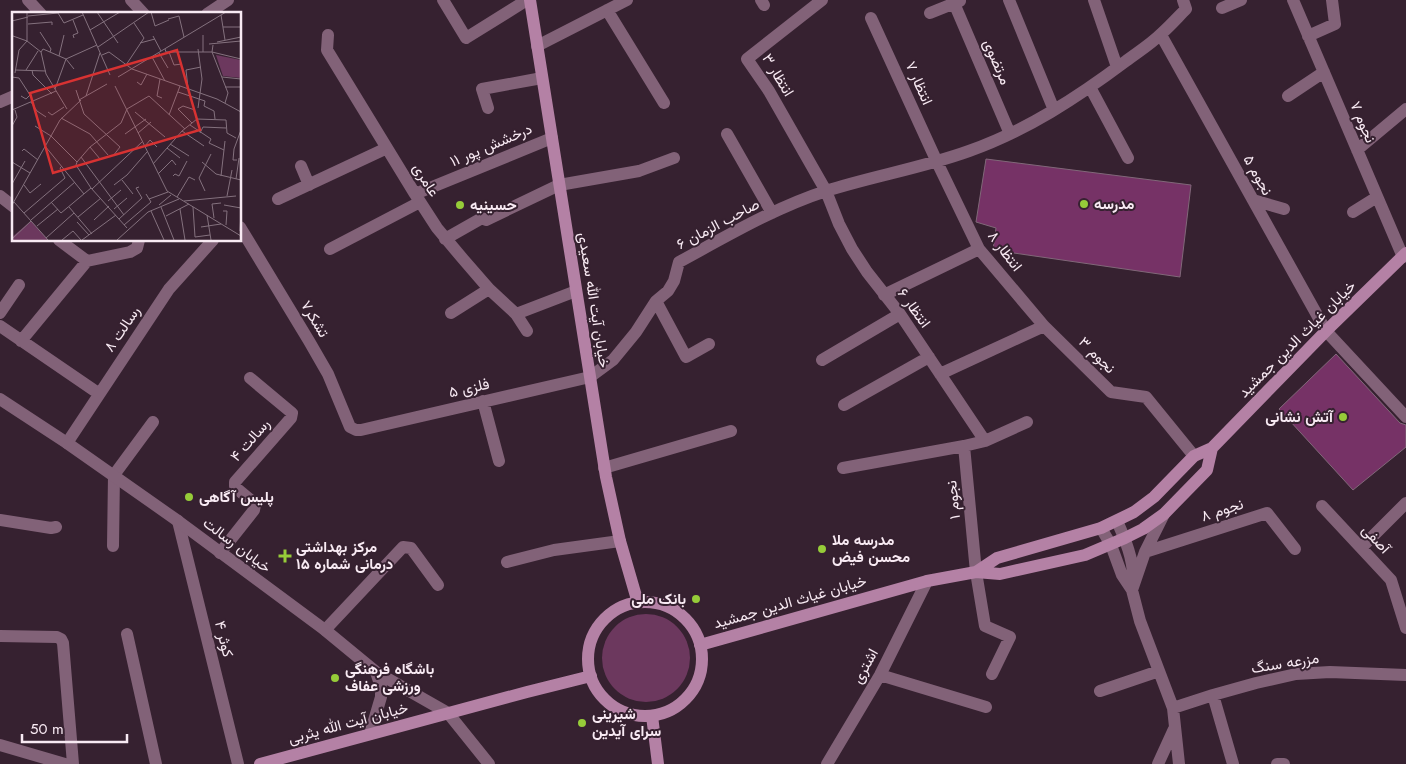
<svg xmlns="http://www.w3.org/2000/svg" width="1406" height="764" font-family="Jost,Vazirmatn,sans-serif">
<rect width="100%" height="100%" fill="#362130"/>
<!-- green -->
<path fill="#6c385e" d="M602 658a44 44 0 1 1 88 0a44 44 0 1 1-88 0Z"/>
<!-- building -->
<path fill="#763266" stroke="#816879" d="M986 159 1191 185 1180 277 993 250 996 228 976 222Z
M1336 354 1400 423 1406 425V447L1353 490 1279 409Z"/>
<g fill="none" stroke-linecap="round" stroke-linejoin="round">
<!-- minor -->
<path stroke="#826278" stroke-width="12" d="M28 0 41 14
M131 0 144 14
M443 0 466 38 527 0
M761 0 764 5
M822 0 747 59 769 91 826 191 839 224 852 249 867 272 900 314 985 441
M1009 0 1054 110
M1094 0 1117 67
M1293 0 1403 257
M954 3 1010 134
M1222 8 1241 0
M607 10 664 103
M930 13 960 1
M207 14 228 0
M871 18 937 162 979 249 1044 326 1111 392 1146 397 1194 456
M328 35 327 50 415 194 437 228 463 259 489 289 516 314 527 331
M1161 35 1326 331 1406 417
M1308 36 1335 24 1332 0
M537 46 627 0
M1090 87 1128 158
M1288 96 1324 72
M0 102 14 96
M488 108 482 89 542 78
M727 134 772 213
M1357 150 1406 109
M301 166 309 185
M415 194 552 138
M0 196 14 207
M278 199 387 148
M1253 200 1284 209
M1353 212 1377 197
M240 227 309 341 328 374 350 427 356 430H361L590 377 613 360 636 332 656 301 668 291 674 281 679 262C727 236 774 208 826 191 873 176 922 168 969 151 1026 131 1078 97 1126 61 1138 52 1151 44 1162 33 1170 26 1178 17 1186 9L1183 0
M445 239 482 218 486 220 559 185 639 171 674 158
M59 240 87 261 130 252 137 248 139 240
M330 249 420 202
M884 295 979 249
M656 301 686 357 709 344
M0 313 19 285
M451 313 489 289
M516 314 576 291
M0 326 98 393
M21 341 87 261
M822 360 900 314
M940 374 1044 326
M483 401 499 461
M844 405 929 357
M67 443 169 289 213 240
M604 468 731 431
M843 468 964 446
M1322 506 1391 580 1406 628
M0 520 51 528 56 527
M178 521 238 764
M1117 521C1125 539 1134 560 1133 580
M1101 528 1111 545 1122 575 1132 590 1140 621 1173 708 1179 764
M113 546 114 475 153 422
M1362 547 1406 503
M1145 552 1267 513 1295 549
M220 553 254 510 255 505 253 502 236 488 235 486V482L291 418 292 413 250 378
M507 562 554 550 620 541
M1132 590 1145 552 1164 514
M325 630 403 547 411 548 438 585
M127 634 156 764
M0 636 57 637 61 639 63 643 73 764
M992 674 1010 637 985 626 976 572 964 446 985 441 1027 422
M880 675 986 707
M1100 691 1159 671
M1213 695 1233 764
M1173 708 1213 695 1256 683 1296 674 1330 672 1406 675
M448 713 489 764
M0 745 65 764
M827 764 880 675 927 581
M1158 764 1174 729
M1277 764H1284"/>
<!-- tertiary -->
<path stroke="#826278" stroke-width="12" d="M0 399 67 443 178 521 325 630 376 672 448 713
M370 734 381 697V687L376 672"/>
<!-- secondary -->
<path stroke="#b481a5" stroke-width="12" d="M530 0 606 477 620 541 638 603
M976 572 997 558 1101 528 1134 512 1154 497 1194 456 1212 448 1326 331 1406 253
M588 659a57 57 0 1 1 114 0a57 57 0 1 1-114 0Z
M700 645 927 581 976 572 1000 574 1085 555 1125 538 1143 529 1164 514 1207 470 1212 448
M652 716 658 764
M260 764 527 692 591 676"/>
</g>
<!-- markers -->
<g fill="#96cc39" stroke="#362130" stroke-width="2">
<circle cx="1084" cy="204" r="5"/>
<circle cx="460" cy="205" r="5"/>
<circle cx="1343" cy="417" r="5"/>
<circle cx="189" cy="497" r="5"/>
<circle cx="822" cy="549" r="5"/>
<path d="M282.5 548.5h5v5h5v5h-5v5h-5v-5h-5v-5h5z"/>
<circle cx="696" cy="599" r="5"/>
<circle cx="335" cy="678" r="5"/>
<circle cx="582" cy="723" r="5"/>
</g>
<g text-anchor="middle" stroke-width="4" stroke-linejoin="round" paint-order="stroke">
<!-- street labels -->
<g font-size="15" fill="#f8eaf3" stroke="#362130">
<text transform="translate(997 62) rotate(67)" y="5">مرتضوی</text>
<text transform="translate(778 75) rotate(59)" y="5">انتظار ۳</text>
<text transform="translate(919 83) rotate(66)" y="5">انتظار ۷</text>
<text transform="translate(1363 122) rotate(67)" y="5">نجوم ۷</text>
<text transform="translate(491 145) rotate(-23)" y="5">درخشش پور ۱۱</text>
<text transform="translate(1258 175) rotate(61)" y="5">نجوم ۵</text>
<text transform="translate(426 180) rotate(58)" y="5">عامری</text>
<text transform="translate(718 224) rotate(-28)" y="5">صاحب الزمان ۶</text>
<text transform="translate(1005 251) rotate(53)" y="5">انتظار ۸</text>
<text transform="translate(594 300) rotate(81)" y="5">خیابان آیت الله سعیدی</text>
<text transform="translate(914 308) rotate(54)" y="5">انتظار ۶</text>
<text transform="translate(315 319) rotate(59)" y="5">تشکر۷</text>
<text transform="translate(122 329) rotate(-56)" y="5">رسالت ۸</text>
<text transform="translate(1297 339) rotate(-45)" y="5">خیابان غیاث الدین جمشید</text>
<text transform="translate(1097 355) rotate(45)" y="5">نجوم ۳</text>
<text transform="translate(469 388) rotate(-13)" y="5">فلزی ۵</text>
<text transform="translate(250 440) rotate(-49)" y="5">رسالت ۴</text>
<text transform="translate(953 500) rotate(-96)" y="5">نجوم ۱</text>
<text transform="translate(1222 510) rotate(-18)" y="5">نجوم ۸</text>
<text transform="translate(1376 539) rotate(47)" y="5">آصفی</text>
<text transform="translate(237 545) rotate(37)" y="5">خیابان رسالت</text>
<text transform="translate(790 602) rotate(-16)" y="5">خیابان غیاث الدین جمشید</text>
<text transform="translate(224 639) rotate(76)" y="5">کوثر ۴</text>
<text transform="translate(1285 663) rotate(-9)" y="5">مزرعه سنگ</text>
<text transform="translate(865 666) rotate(-61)" y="5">اشتری</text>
<text transform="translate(348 723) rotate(-15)" y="5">خیابان آیت الله یثربی</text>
</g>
<!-- poi labels -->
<g font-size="15" font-weight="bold" fill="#f8eaf3" stroke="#362130" text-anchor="start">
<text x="1094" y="209">مدرسه</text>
<text x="470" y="210">حسینیه</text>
<text x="1333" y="422" text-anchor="end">آتش نشانی</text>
<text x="199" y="502">پلیس آگاهی</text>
<text x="832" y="545">مدرسه ملا<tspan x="832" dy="17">محسن فیض</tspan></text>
<text x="296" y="552">مرکز بهداشتی<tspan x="296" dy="17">درمانی شماره ۱۵</tspan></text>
<text x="686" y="604" text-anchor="end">بانک ملی</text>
<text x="345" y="674">باشگاه فرهنگی<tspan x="345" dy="17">ورزشی عفاف</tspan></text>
<text x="592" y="719">شیرینی<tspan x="592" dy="17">سرای آیدین</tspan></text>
</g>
</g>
<!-- overview -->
<g transform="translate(12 12)">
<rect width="229" height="229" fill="#362130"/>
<path d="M204 43 229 48V66L211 64ZM19 209 36 228H0V225Z" fill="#6c385e"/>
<path fill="none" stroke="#84717e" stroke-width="1" d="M15 0V29M70 0 98 63M85 0 106 31M139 0 143 14 157 8M209 3 213 28M16 4 46 1 52 11 71 3M156 7 167 4 172 25M61 8 66 21 61 23 62 26M0 9 16 5M16 12 40 10V13M211 15H229M78 18 108 0M28 20 39 37 38 40M191 23V40M1 24 15 29 29 40 34 62 55 97M141 24 149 39M205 30 229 25M128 31 143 27M197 32 229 29M201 33 200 40 216 81 213 91M86 35 137 0M153 37 154 40H200L229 47M186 37 190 67 186 96M29 40 31 37 54 47 62 57M157 40 162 53 170 52M147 41 156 56M90 43 97 40 120 57 205 87 229 100M47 44 52 23M140 45 153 69M54 47 85 33M114 53 132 26 122 11M3 58 34 59M14 58 26 39M20 58 21 63 40 82M3 61 7 38 15 29M0 65 7 66 18 83 14 87 9 84M106 65 214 0M210 65 229 67M148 67 145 84 150 86M125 70 129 73 135 62M103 74 155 179 229 224M213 75H229M176 76 174 58 189 55M43 77 54 47M64 78 72 102M166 80 193 89 192 94 202 99 203 107M74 84 88 41M67 88 95 72M19 90 25 99 34 105M0 98 44 79M36 100 40 103 52 95M123 100 153 125M72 102 108 135 101 144M157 103 168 74M49 106 78 122 96 143M180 111 166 97 171 94 183 98M178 113 199 127 197 131 212 138M0 114 5 105 3 98M23 114 39 124 65 150M170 119 192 134M126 121 139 110M188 121 191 115 214 116M113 122 134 107M158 132 177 144M33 134 72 182M133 134 138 128 145 135M78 135 88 147M155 136 168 146M10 139 12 137 26 148M69 145 112 203M225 148H221L222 137 229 118M0 150 18 161M65 150 78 135 109 111 115 97 137 84 173 117M65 150 64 153 79 176 115 216M190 150 204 162 229 168M141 152 170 119 185 107 214 108 215 121 224 126M146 162 160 148 164 153M161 164 163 162 167 164 175 149M209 164 213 129M224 167 227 146M110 168 121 182M0 172 13 149M12 173 18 181 29 172M102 173 115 163 135 140M80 177 130 130M193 179 187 166 199 142M215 184 220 158M165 185 177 165 183 168M137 187 156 180M96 189 109 178M172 189 224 184M2 190 36 228M39 190 49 201 79 176M0 193 48 108 69 88M147 193 159 183M212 193 229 196M57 195 80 222M149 195 162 228M181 195 183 225 198 223M102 197 115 186M168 197 173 228M139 199 152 228M211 199H215L214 213M12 201 53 166 48 156 50 154M195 203 199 228M154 204 177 192M66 205 89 186M202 206 200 192 209 191M107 207 130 186 124 176 127 175M19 208 63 170M82 208 97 194M65 210 77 223M112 213 139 190 134 182M25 214 46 197M189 215 209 212M228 219 229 200M34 226 62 201M0 227 19 209M50 228 61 219 69 228M70 228 104 203M105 228 136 200 167 187"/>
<path fill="#d83232" fill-opacity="0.15" stroke="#d83232" stroke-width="2.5" d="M165 38 188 118 41 161 18 81Z"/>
<rect width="229" height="229" fill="none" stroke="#f8eaf3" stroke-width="2.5"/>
</g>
<!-- scale -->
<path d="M22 734v8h105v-8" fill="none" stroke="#f8eaf3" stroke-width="2.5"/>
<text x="30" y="734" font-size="15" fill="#f8eaf3" stroke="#362130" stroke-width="4" paint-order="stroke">50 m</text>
</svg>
